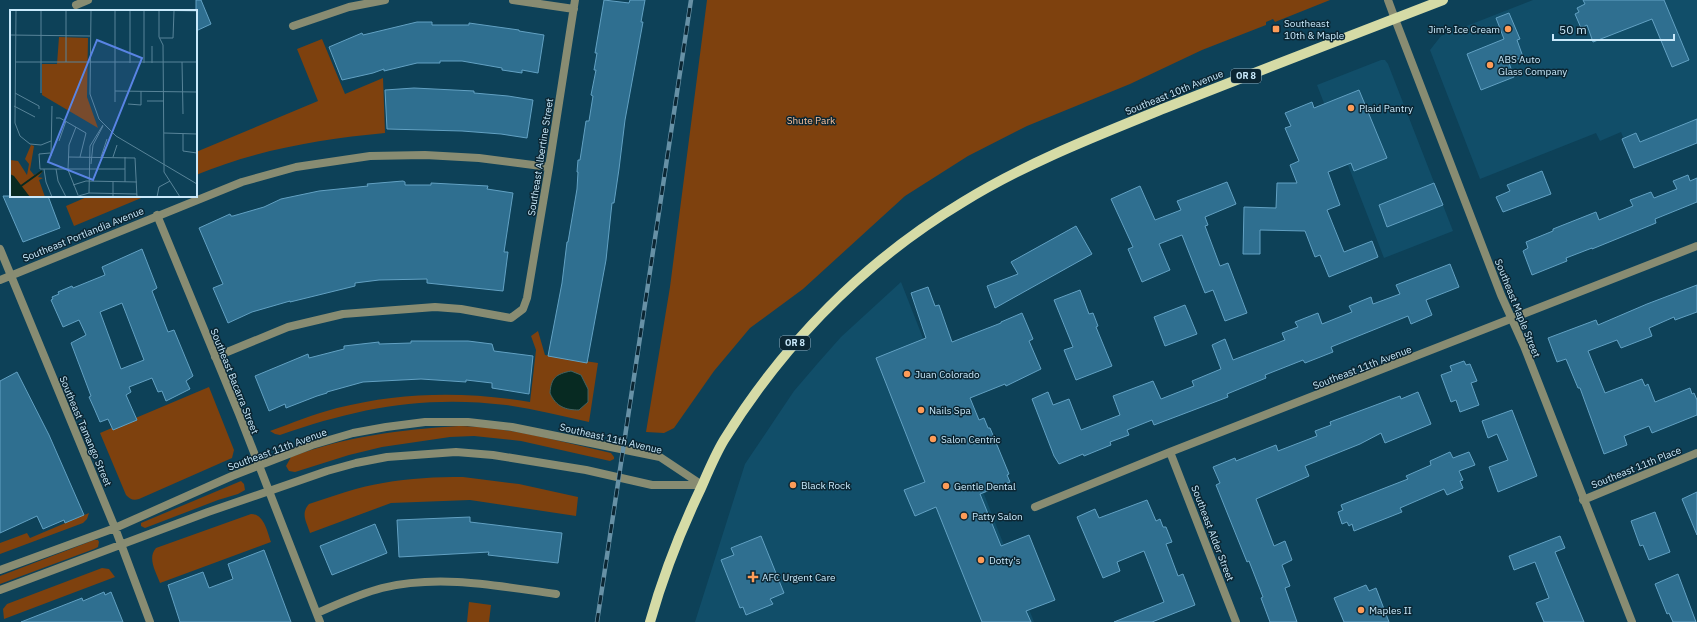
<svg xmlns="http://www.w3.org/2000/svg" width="1697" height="622" font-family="'IBM Plex Sans',sans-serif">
<rect width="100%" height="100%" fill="#0d4158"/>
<!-- built -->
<path fill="#114e69" d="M1533 0H1697V140L1634 165 1621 132 1600 141 1596 133 1480 179 1430 50 1441 36Z
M1381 60H1385L1388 64 1453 231 1384 258 1317 85Z
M901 282 1034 622H695L745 464 794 391 818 363 841 337Z"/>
<!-- green -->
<path fill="#7e410e" d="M707 0H1330L1275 22 1273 19 1266 22V25L1202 50 1130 84 1027 126 968 156 905 196 803 289 750 328 714 371 674 428 664 433 646 432 670 287Z
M322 39 345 94 383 78 385 133C320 139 256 150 196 175V152L318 101 297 49Z
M89 196H146L74 226 66 206Z
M538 331 545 355 598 363 589 422C562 416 534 409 506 405 425 395 356 408 280 435L275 434 270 431C292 423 314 414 337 408 401 392 465 391 530 402L536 350 531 336Z
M209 387 234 450 232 458 139 499C133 501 130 499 126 495L100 433Z
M459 426C511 427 561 442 611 453L614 457V459L610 461 521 441 474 436 450 437 382 447 349 455 295 472 289 471 286 466 291 457C347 436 399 430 459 426Z
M463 477 519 484 578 497 576 516 470 500 391 503 310 533C307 523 300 514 309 504 333 496 358 487 383 483 410 478 436 477 463 477Z
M241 481 244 484 245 490 238 494 218 500 145 528 141 526V523Z
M89 513 87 519 83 523 0 554V543L27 533 30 538Z
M251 514C264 514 267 531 271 542L160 583C156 572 147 558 156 548Z
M94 540H98L99 542 98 547 94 549 0 584V576Z
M102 568 109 569 115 577 4 619 3 609 7 604Z
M469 602 491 605 489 622H467Z"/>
<!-- water -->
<path fill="#072a22" stroke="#416363" d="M571 371 581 375 588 389V402L579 410C566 410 556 407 550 393 551 378 556 374 571 371Z"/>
<!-- building -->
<path fill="#2f6f90" stroke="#62a1c3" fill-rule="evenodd" d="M196 0H201L211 24 196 31Z
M604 0 629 3 630 0H645L641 22H643L625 120 619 169 614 203H612L606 260 587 363 548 356 562 283 567 242H568L577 189 578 172H577L578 160H580L586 121H589L593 96 591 95 596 70H594L597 53H595Z
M1583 0H1664L1689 60 1672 67 1652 19 1593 42 1587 25 1581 28 1575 14 1579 12 1577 8 1585 4Z
M1509 13 1520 39 1517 40 1523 57 1509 63 1514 77 1481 90 1467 54 1504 39 1496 18Z
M417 22H432V25H469V23L519 30V31L544 35 538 73 522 70V73L502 70V68L462 61H440V63H417L384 71V69L373 73 342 80 329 47 362 33 363 35Z
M414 88 474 91V93L508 96 533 100 527 138 501 134 462 131 387 129 385 90Z
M1359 90 1387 158 1354 171 1351 163 1328 172 1340 205 1327 210 1344 252 1372 241 1378 257 1329 277 1320 255 1315 257 1305 231 1260 230V254H1243L1244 207 1276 208 1277 183H1297L1290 165 1299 161 1285 128 1291 126 1285 113 1312 102 1314 108Z
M1697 119V143L1634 168 1622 139 1636 133 1640 142Z
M1542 171 1551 194 1503 212 1496 197 1510 191 1507 185Z
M1688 175 1690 181 1697 178V202L1655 219 1656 223 1592 249V248L1566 258 1567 261 1532 275 1523 251 1528 248 1526 242 1553 231V229L1596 212 1599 220 1633 206 1630 200 1651 192 1654 198 1677 189 1673 181Z
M403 181 405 182V185H431V183L488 186 487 189 513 193 504 252H508L503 291 427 283V279L379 280 355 283V286L290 302V301L252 312 228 323 213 288 223 284 199 228 230 214 231 216H233L264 207 281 199 319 191 368 186 367 184Z
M1227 182 1236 204 1205 217 1208 225 1205 226 1220 266 1228 263 1247 313 1225 321 1213 290 1205 293 1182 235 1159 244 1170 270 1142 282 1128 249 1133 247 1111 199 1140 186 1155 220 1181 210 1177 201Z
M1434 183 1443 205 1387 227 1379 205Z
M3 196H48L60 228 23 242Z
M1076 226 1092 254 995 308 987 286 1018 274 1011 262Z
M142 249 157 288 152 291 168 332 174 330 193 376 186 381 190 389 166 401 162 391 158 392 152 378 129 387 131 392 126 395 137 420 113 430 108 419 100 422 94 408 89 397 91 396 71 343 86 335 79 320 63 327 51 300 53 299 52 297 59 294 58 292 72 286 73 288 105 275 102 267ZM122 303 144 360 121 369 100 312Z
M1450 264 1459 287 1426 300 1432 315 1411 324 1408 316 1331 347 1333 352 1305 363 1303 360 1265 375 1266 378 1227 394 1228 397 1154 425 1152 420 1127 430 1129 435 1110 442 1111 445 1084 456 1083 454 1059 464 1054 456 1032 399 1048 392 1053 405 1069 399 1081 430 1120 415 1113 396 1153 381 1161 399 1194 386 1192 381 1221 369 1212 345 1225 339 1233 360 1285 340 1282 333 1298 327 1295 322 1318 313 1322 324 1352 312 1349 306 1371 297 1373 304 1400 294 1396 285Z
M1697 285V312L1675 320 1674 317 1649 328 1652 336 1621 348 1617 340 1588 351 1605 393 1642 379 1645 386 1648 384 1655 402 1690 388 1692 394 1694 393 1697 400V415L1652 433 1649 426 1624 436 1627 445 1604 454 1580 388H1578L1566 359 1557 362 1548 338 1596 320 1598 325 1647 304Z
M928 287 935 306 939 305 952 342 1001 323V322L1022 313 1033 339 1029 341 1041 369 1006 386 1005 384 970 398 979 420 984 418 988 428H990L1009 474 1007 475 1010 482 980 494 1001 546 1029 535 1055 600 1026 611 1031 622H982L936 507 915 516 904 490 925 482 876 358 926 338 911 293Z
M1080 290 1089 314 1093 313 1098 326 1096 327 1112 366 1076 380 1064 350 1073 347 1054 300Z
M1185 305 1197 334 1165 346 1154 317Z
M411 341H468L492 344 494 351 533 356 529 394 492 388V383L466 380V382L421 379 363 382 327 392V393L317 396 286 408 285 404 269 411 255 376 308 354 309 358 344 349V346L379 342V344L411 343Z
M1464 361 1466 365 1470 364 1477 381 1471 383 1479 405 1460 412 1456 400 1451 402 1441 375 1452 371 1450 366Z
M17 372 49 435 84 515 65 523 64 520 43 529 37 516 0 533V381Z
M1418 392 1431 424 1385 443 1381 433 1360 444 1305 466 1309 476 1256 499 1274 546 1285 541 1292 560 1282 565 1290 586 1285 588 1297 622H1270L1261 598 1263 597 1249 561 1247 562 1216 485 1220 483 1213 467 1235 458 1236 461 1276 445 1278 451 1317 436 1315 431 1331 425 1330 422 1400 396 1401 399Z
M1512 410 1537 476 1498 492 1489 467 1508 460 1497 434 1488 438 1482 421Z
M1450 452 1453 458 1469 452 1475 465 1459 471 1463 480 1460 481 1463 488 1447 495 1444 489 1400 508 1402 512 1354 531 1352 524 1349 526 1347 522 1342 524 1338 512 1343 510 1341 505 1408 479 1406 476 1431 465 1430 461Z
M1697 492V535L1682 499Z
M1147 500 1156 521 1160 519 1163 527H1166L1172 542 1166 544 1178 576 1183 574 1195 605 1152 622H1114L1164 602 1144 551 1117 562 1120 571 1103 578 1077 517 1095 509 1099 518Z
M1655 512 1670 552 1649 560 1643 545 1640 546 1631 521Z
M470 517V522L562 533 558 563 488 555 489 552 399 557 397 520Z
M375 524 387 553 332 575 320 546Z
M761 536 784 593 770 599 773 604 746 615 743 607 740 608 721 560 734 555 731 548Z
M1560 536 1565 548 1555 552 1584 622H1544L1536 603 1549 598 1535 562 1514 570 1509 556Z
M264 550 291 622H180L168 585 203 572 209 588 233 579 228 564Z
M1678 574 1696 622H1673L1669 613 1667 614 1655 584Z
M1366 585 1369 591 1376 588 1389 622H1344L1334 598Z
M104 592 105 595 111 592 123 622H21L82 598 83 601Z"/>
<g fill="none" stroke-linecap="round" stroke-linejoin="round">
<!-- minor -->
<path stroke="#888c72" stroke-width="8" d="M513 0 574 9
M1388 0 1395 19
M76 5 88 0
M293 26 349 7 385 0
M157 215 239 414 320 622
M0 249 115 528 150 622
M0 280 242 182 296 167 370 156 425 155 479 158 549 167
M215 357 288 327 343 314 435 307 461 309 511 318 523 309 527 298 549 167 575 0
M1170 452 1236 622
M1583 500 1697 453
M1035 507 1170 452 1697 246
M0 570 115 528 232 476 312 445 353 433 386 427 425 422H468L512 427 660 457 702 485
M0 590 208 512 327 471 356 463 387 457 456 452 493 455 586 470 652 485H701
M317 613C338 604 359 594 382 588 440 574 498 586 556 594"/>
<!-- tertiary -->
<path stroke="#888c72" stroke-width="8" d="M1395 19 1501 295 1524 346 1632 622"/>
<!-- primary -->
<path stroke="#d5dba6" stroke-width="10" d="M650 622C663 576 680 532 701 488 708 472 715 455 724 440 784 343 865 261 963 202 1026 163 1096 136 1165 108 1258 71 1350 36 1443 0"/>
<defs>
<path id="rail" d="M597 622 691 0"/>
</defs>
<!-- rail casing -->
<use href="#rail" stroke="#6791a6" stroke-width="4.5"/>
<!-- rail -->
<use href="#rail" stroke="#0b2633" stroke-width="3" stroke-dasharray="9" stroke-linecap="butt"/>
</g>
<!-- markers -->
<g fill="#fe9c58" stroke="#0b2633" stroke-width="1.5">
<rect x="1272" y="25" width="8" height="8" rx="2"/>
<circle cx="1508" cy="29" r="4"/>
<circle cx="1490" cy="65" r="4"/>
<circle cx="1351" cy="108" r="4"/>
<circle cx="907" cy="374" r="4"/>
<circle cx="921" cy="410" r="4"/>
<circle cx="933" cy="439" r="4"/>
<circle cx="793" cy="485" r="4"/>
<circle cx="946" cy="486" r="4"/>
<circle cx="964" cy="516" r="4"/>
<circle cx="981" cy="560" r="4"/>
<path d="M751 571h4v4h4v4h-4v4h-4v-4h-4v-4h4z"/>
<circle cx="1361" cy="610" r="4"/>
</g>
<g text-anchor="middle" stroke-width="3" stroke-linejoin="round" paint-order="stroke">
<!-- shield labels -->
<g fill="#0b2633" stroke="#90aebf" stroke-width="1">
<rect x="1231" y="69" width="30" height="14" rx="3"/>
<rect x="780" y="336" width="30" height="14" rx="3"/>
</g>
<g font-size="9" font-weight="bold" fill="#c9e9fb">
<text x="1246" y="79">OR 8</text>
<text x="795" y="346">OR 8</text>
</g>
<!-- poi labels -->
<g font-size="10" fill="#c9e9fb" stroke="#0b2633" text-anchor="start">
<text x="1284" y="27">Southeast<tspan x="1284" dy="12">10th &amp; Maple</tspan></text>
<text x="1500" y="33" text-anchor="end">Jim’s Ice Cream</text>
<text x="1498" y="63">ABS Auto<tspan x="1498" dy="12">Glass Company</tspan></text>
<text x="1359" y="112">Plaid Pantry</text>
<text x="915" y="378">Juan Colorado</text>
<text x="929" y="414">Nails Spa</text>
<text x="941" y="443">Salon Centric</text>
<text x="801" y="489">Black Rock</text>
<text x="954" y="490">Gentle Dental</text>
<text x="972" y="520">Patty Salon</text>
<text x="989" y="564">Dotty's</text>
<text x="762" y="581">AFC Urgent Care</text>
<text x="1369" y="614">Maples II</text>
</g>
<!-- street labels -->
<g font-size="10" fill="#c9e9fb" stroke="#0b2633">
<text transform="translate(1174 92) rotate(-22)" y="4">Southeast 10th Avenue</text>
<text transform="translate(540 157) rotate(-81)" y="4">Southeast Albertine Street</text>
<text transform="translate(83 234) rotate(-22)" y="4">Southeast Portlandia Avenue</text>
<text transform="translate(1518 308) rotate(68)" y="4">Southeast Maple Street</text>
<text transform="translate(1362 367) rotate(-21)" y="4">Southeast 11th Avenue</text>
<text transform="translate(235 381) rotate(68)" y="4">Southeast Bacarra Street</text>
<text transform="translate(86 431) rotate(67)" y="4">Southeast Tamango Street</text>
<text transform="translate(611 438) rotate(13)" y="4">Southeast 11th Avenue</text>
<text transform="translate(277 449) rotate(-20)" y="4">Southeast 11th Avenue</text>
<text transform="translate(1636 467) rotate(-22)" y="4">Southeast 11th Place</text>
<text transform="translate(1213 533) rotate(69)" y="4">Southeast Alder Street</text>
</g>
<!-- park labels -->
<g font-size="10" fill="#fbc29d" stroke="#0b2633">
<text x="811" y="124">Shute Park</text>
</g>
</g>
<!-- overview -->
<g transform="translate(10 10)">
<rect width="187" height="187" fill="#0d4158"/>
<path d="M49 27 78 28 77 87 88 118 32 85V54H47ZM21 135 24 136 20 160 24 165 33 161 28 167 33 168 29 170 35 187H0V150L8 151 17 165 19 154 15 149Z" fill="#7e410e"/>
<path d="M0 164 4 166 20 187H0Z" fill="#072a22"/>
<path fill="none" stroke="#072a22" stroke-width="2" d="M11 176 32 161"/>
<path fill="none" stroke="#588499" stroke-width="1" d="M6 0 5 113 10 126 20 134 31 135 41 131M81 0 80 84 89 109 106 126 187 174M120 0V53M137 0 187 1M149 0V27L153 35 154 154M0 25 80 26M150 28H163L164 1M5 52H187M56 52V0M172 52 173 104M134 53V0M142 53V36M105 81 187 82M5 83 29 96V99M31 83V0M137 91H154M105 92V0M118 94 131 95V81M4 96 25 107M46 108H50L76 123 70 147M66 117 59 135 58 160 68 185M154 123 187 124M173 124V141L187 143M49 131 56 111M40 143 29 144 30 159H115M41 146 42 96M58 147 125 148 127 187M91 147 97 129M103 147 107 135M81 154 83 135 93 116M154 154V162L170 187M34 159 36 172 42 187M46 159 48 171 56 187M115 172V147M63 175 76 171 127 172M79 183 80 136 93 115M65 187 79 183 127 184M103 187V171M147 187 149 177 160 171"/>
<path fill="#5984e4" fill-opacity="0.15" stroke="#5984e4" stroke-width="2" d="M87 30 132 48 83 170 38 152Z"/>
<rect width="187" height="187" fill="none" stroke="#c9e9fb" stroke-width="2"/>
</g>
<!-- scale -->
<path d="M1553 34v6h121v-6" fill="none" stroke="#c9e9fb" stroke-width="2"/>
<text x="1559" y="34" font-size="12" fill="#c9e9fb" stroke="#0b2633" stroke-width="3" paint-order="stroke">50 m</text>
</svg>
